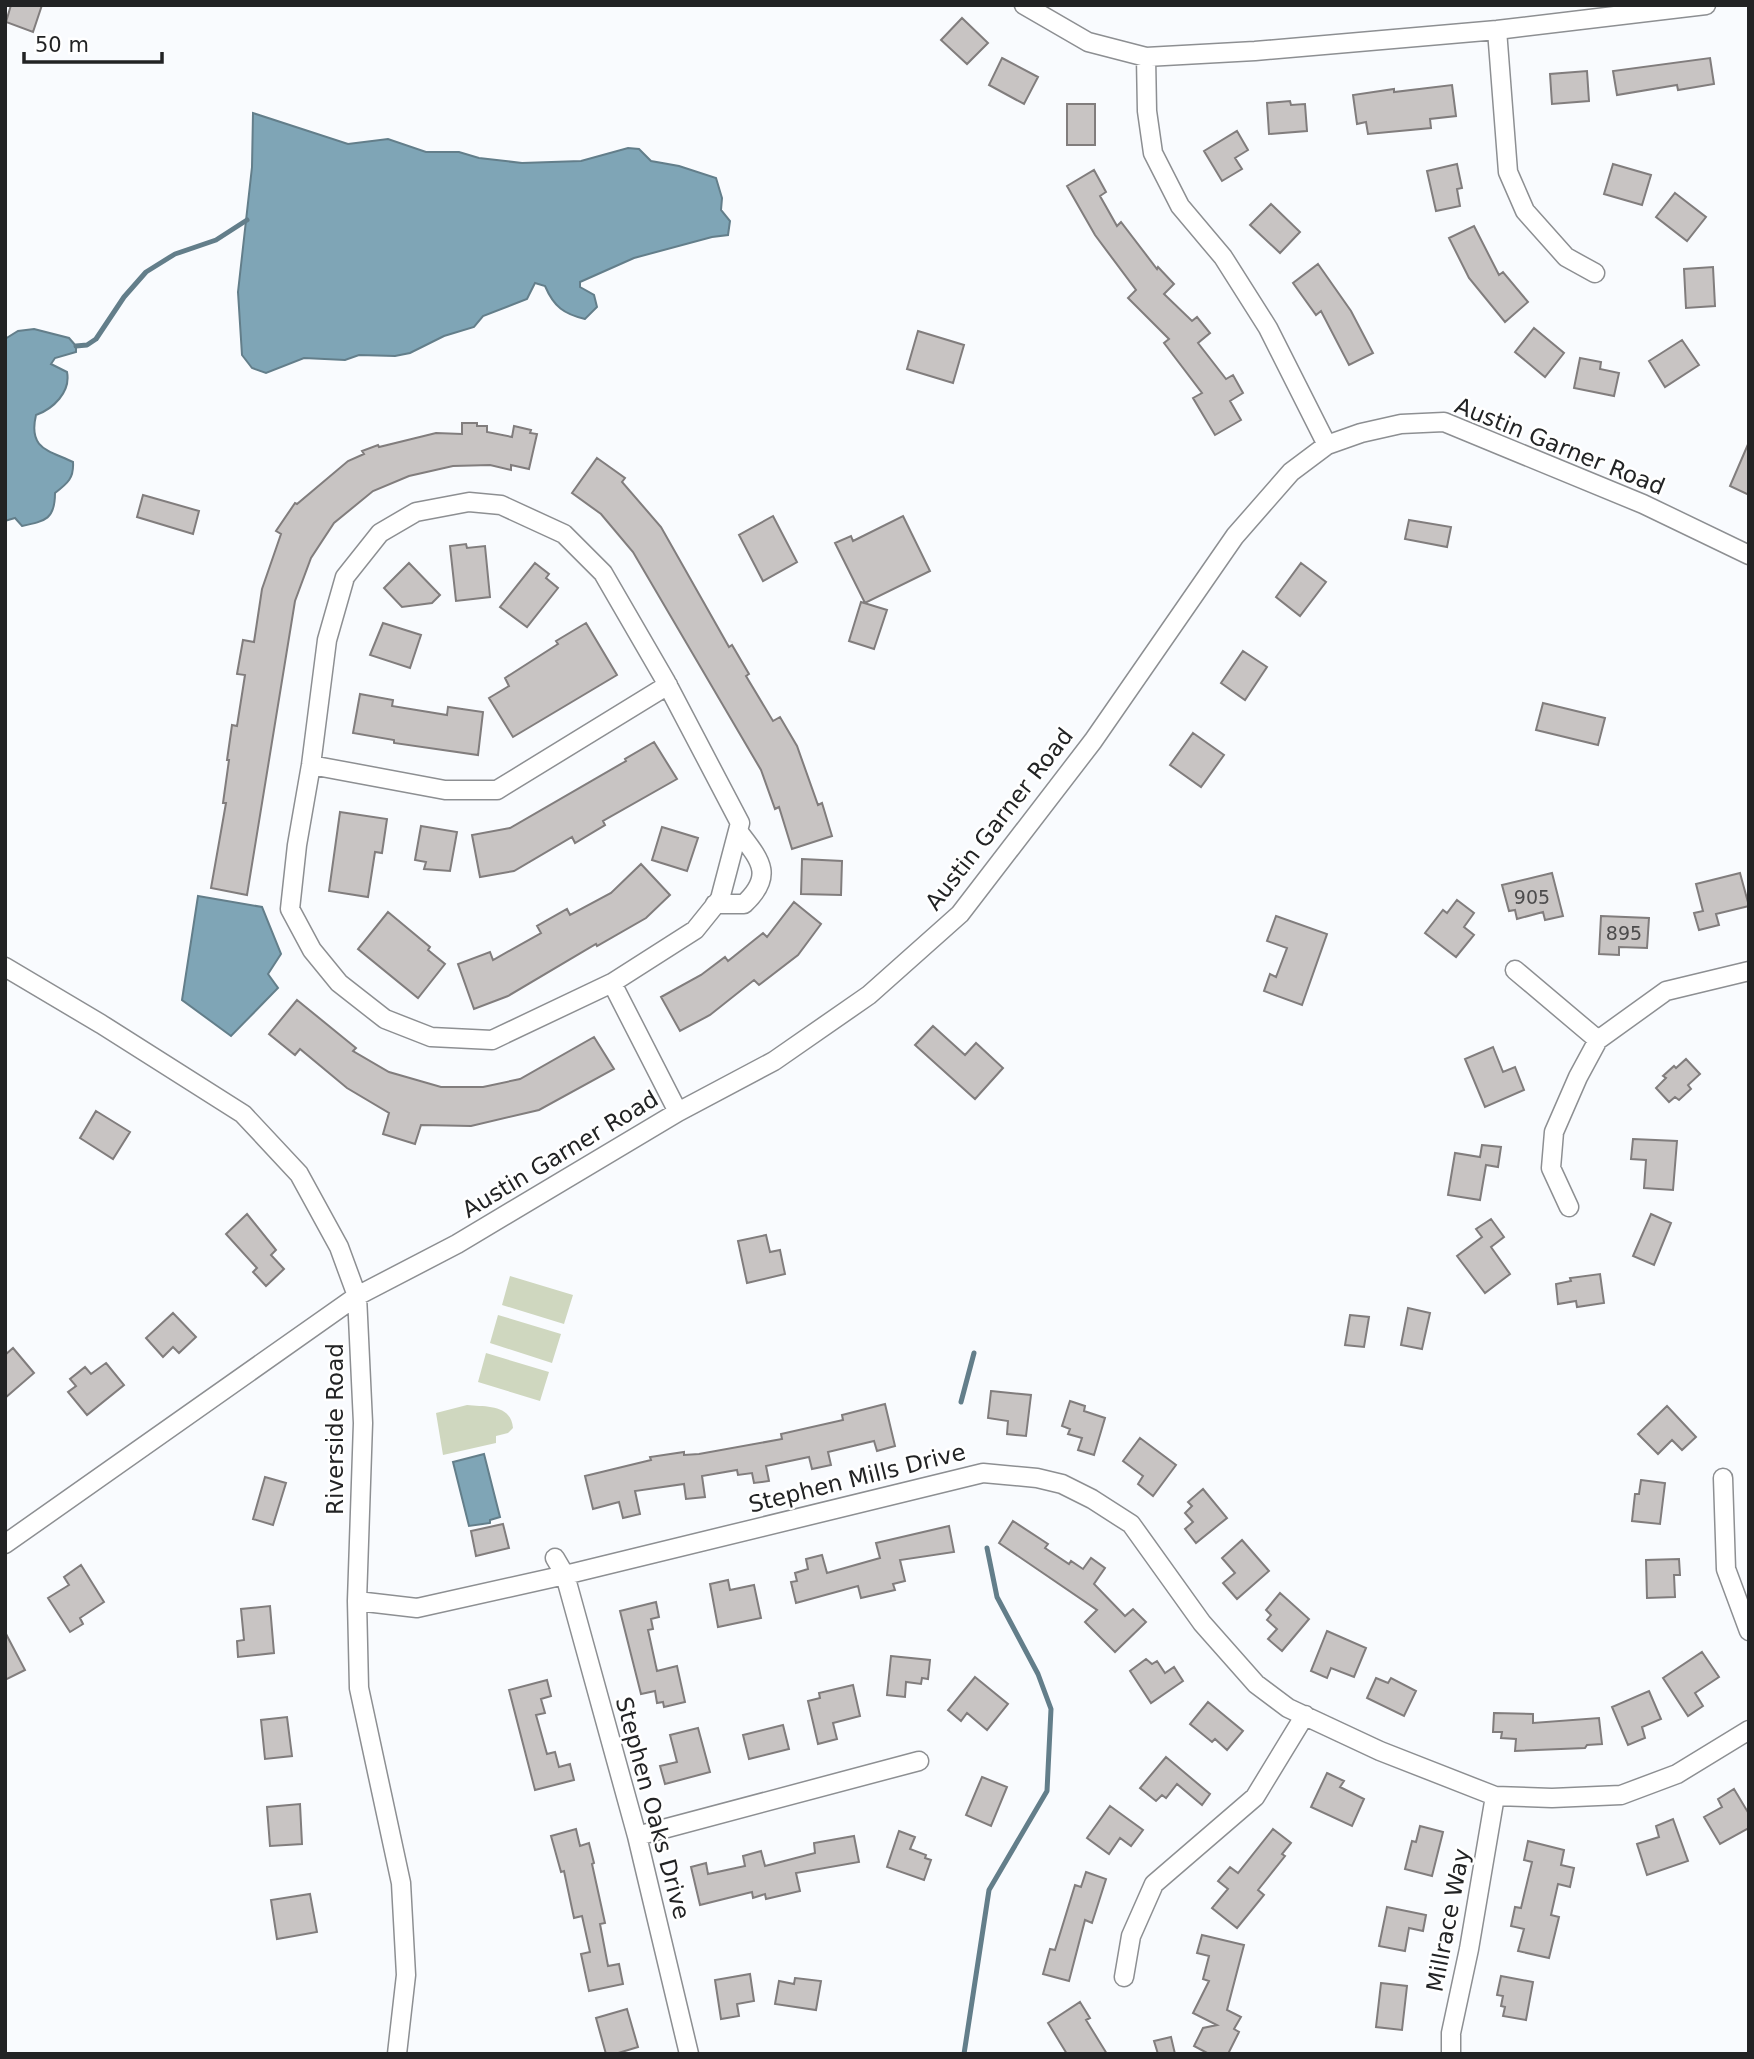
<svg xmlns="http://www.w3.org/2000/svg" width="1754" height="2059" font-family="'DejaVu Sans',sans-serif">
<rect width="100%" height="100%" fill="#f9fbfe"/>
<!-- green -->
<path fill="#cfd7bf" d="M510 1276 573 1295 564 1324 502 1305Z
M498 1315 561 1334 552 1363 490 1343Z
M486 1353 549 1372 540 1401 478 1382Z
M467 1405C486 1407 511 1404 513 1428L508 1433 496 1436V1443L443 1455 436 1413Z"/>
<!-- water -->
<path fill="#7fa5b6" stroke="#637e8a" stroke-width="2" d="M253 113 348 144 388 139 426 152H459L479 158 522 163 581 161 628 148 639 149 651 161 679 166 716 178 722 198 721 210 730 221 728 235 712 237 634 258 580 282V287L594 295 597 307 585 319C564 314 554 307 545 286L535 283 527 299 483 316 474 327 444 336 410 353 395 356 359 355 345 360 304 358 266 373 252 368 242 355 238 292 252 167Z
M34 329 69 338 76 346V352L55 358 51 364 67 372C71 392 53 409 36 415 28 449 48 450 73 462 74 478 68 483 55 493 55 519 46 521 22 526L15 518 5 521V339L18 331Z
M198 896 262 907 281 954 268 974 278 988 231 1036 182 1000Z
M484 1454 500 1517 490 1520V1523L469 1526 453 1462Z"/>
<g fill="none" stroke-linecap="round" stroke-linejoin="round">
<!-- stream -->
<path stroke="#637e8a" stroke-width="5" d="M76 346 87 345 96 339 124 297 146 272 175 254 216 240 247 220
M961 1402 974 1353
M964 2054 989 1890 1047 1791 1051 1709 1038 1674 997 1597 987 1548"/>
</g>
<!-- building -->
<path fill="#c8c4c3" stroke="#817d7d" stroke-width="2" d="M11 5H42L33 32 6 22Z
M962 18 988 43 967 64 941 40Z
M1002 58 1038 77 1024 104 989 85Z
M1710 58 1714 84 1678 90 1677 85 1617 95 1613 71Z
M1587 71 1589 101 1552 104 1550 74Z
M1452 85 1456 116 1430 119 1431 128 1368 134 1366 122 1357 124 1353 95 1394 89V92Z
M1290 101 1291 105 1305 104 1307 131 1269 134 1267 103Z
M1067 104H1095V145H1067Z
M1237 131 1248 150 1235 158 1242 169 1222 181 1204 151Z
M1457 164 1462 188 1457 189 1460 206 1436 211 1427 171Z
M1613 164 1651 175 1642 205 1604 194Z
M1094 170 1106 192 1100 196 1117 226 1121 222 1157 269 1158 267 1174 284 1164 294 1192 321 1197 317 1210 333 1198 343 1226 379 1233 375 1243 393 1230 401 1241 420 1215 435 1193 398 1202 393 1164 343 1169 339 1128 298 1136 290 1095 235 1067 186Z
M1675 193 1706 217 1687 241 1656 217Z
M1271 204 1300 232 1280 253 1250 225Z
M1474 226 1499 275 1503 272 1528 302 1505 322 1469 278 1449 238Z
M1318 264 1351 311 1373 353 1349 365 1321 311 1316 315 1293 283Z
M1713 267 1715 306 1686 308 1684 269Z
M1534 328 1564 353 1545 377 1515 352Z
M918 331 964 345 953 383 907 369Z
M1682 340 1699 365 1665 387 1649 361Z
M1580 358 1601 362 1600 369 1619 373 1614 396 1574 388Z
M462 423H477V426H487V432L512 437 514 426 531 430 530 433 537 434 529 469 511 465V470L490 465 453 466 409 476 373 491 334 523 311 558 295 601 247 895 211 888 226 803H223L229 760H227L232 725 237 726 245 675 237 674 243 640 254 642 262 589 281 534 276 531 295 503 297 504 348 461 364 454 362 451 378 445 379 447 436 433 462 434Z
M1749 442V495L1730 486Z
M597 458 625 478 622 482 661 527 729 647 732 645 749 674 746 676 773 721 780 717 797 746 818 805 822 803 832 836 792 849 779 807 775 809 761 770 633 552 601 514 572 493Z
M143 495 199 511 193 534 137 517Z
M773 516 797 562 763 581 739 535Z
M903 516 930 571 865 603 835 543 851 536 853 541Z
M1409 520 1451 527 1447 547 1405 539Z
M466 544 467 548 485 546 490 597 456 601 450 546Z
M409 563 440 595 432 603 402 607 384 588Z
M535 563 549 574 546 578 558 588 527 627 500 607Z
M1301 563 1326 582 1300 616 1276 597Z
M861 602 887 610 874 649 849 641Z
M383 623 421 635 410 668 370 655Z
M586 623 617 675 513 737 489 698 509 686 505 678 558 644 556 641Z
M1243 651 1267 667 1245 700 1221 683Z
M360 694 393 700 392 706 447 715 448 707 483 712 478 755 394 743V740L353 733Z
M1543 703 1605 718 1598 745 1536 730Z
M1193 733 1224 755 1201 787 1170 765Z
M654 742 677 779 603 821 605 825 575 843 572 837 514 871 480 877 472 835 510 828 626 761 625 759Z
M340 812 387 819 382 853 375 852 368 897 329 891Z
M421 826 457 832 450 871 424 869 426 862 415 860Z
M662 827 698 838 687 871 652 860Z
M802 859 842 861 841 895 801 894Z
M641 864 670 895 646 918 597 946 596 944 508 996 474 1009 458 964 490 952 493 960 541 933 537 926 567 909 570 915 611 893Z
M1552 873 1563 916 1545 920 1543 912 1517 919 1515 910 1509 911 1502 885Z
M1740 873 1749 906 1716 914 1719 925 1699 930 1694 913 1703 911 1696 884Z
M1457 900 1474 913 1464 927 1474 935 1456 957 1425 933 1443 910 1447 913Z
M794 902 821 924 798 955 759 985 754 980 710 1015 680 1031 661 997 701 975 725 957 728 961 763 933 767 937Z
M388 912 430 947 428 950 445 964 418 998 358 949Z
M1276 916 1327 934 1302 1005 1264 991 1270 974 1276 977 1287 948 1267 941Z
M1601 916 1649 918 1647 948 1619 947V955L1599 954Z
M297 1000 356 1048 353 1051 389 1072 441 1087H483L520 1079 594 1037 614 1069 539 1110 471 1126 421 1125 415 1144 383 1134 389 1113 347 1088 300 1049 295 1055 269 1034Z
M933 1026 965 1055 976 1043 1003 1068 975 1099 915 1045Z
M1493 1047 1503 1072 1515 1067 1524 1090 1485 1107 1465 1059Z
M1686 1059 1700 1074 1688 1085 1691 1089 1679 1100 1675 1097 1669 1102 1656 1088 1666 1078 1663 1076 1674 1066 1676 1068Z
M96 1111 130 1132 113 1159 80 1138Z
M1633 1139 1677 1141 1673 1190 1644 1188 1646 1160 1631 1159Z
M1482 1145 1501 1147 1498 1167 1486 1165 1480 1200 1448 1195 1455 1153 1480 1157Z
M247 1214 276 1250 271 1255 284 1269 266 1286 253 1272 257 1268 226 1234Z
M1651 1214 1671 1223 1654 1265 1633 1256Z
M1491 1219 1504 1237 1491 1247 1510 1274 1485 1293 1457 1256 1482 1237 1476 1229Z
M766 1235 770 1252 780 1250 785 1274 747 1283 738 1241Z
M1600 1274 1604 1303 1577 1307 1576 1301 1558 1304 1556 1284 1571 1281 1570 1278Z
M1408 1308 1430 1313 1422 1349 1401 1345Z
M173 1313 196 1337 179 1353 173 1347 163 1357 146 1338Z
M1350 1315 1369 1317 1364 1347 1345 1345Z
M13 1348 34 1373 5 1398V1355Z
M106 1363 124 1385 87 1415 68 1392 76 1386 70 1379 85 1367 91 1374Z
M991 1391 1031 1395 1026 1436 1007 1434 1008 1421 988 1418Z
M1070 1401 1085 1406 1084 1411 1105 1418 1094 1455 1078 1450 1082 1438 1068 1434 1070 1429 1062 1426Z
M885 1404 895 1446 877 1451 874 1441 828 1452 831 1465 812 1469 809 1457 766 1466 769 1481 754 1483 752 1473 738 1475 737 1470 702 1476 705 1497 686 1499 684 1484 635 1491 640 1514 623 1518 619 1502 593 1509 585 1476 651 1460 650 1457 684 1452V1455L699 1454 782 1439 781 1434 843 1420 842 1415Z
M1667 1406 1696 1437 1682 1450 1672 1440 1658 1454 1638 1434Z
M1140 1438 1176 1465 1153 1496 1138 1484 1143 1476 1123 1461Z
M265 1477 286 1483 273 1525 253 1519Z
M1641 1480 1665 1483 1660 1524 1632 1521 1635 1494H1639Z
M1203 1489 1227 1518 1196 1543 1185 1529 1193 1522 1185 1513 1192 1506 1188 1502Z
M1013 1521 1048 1544 1045 1548 1069 1564 1071 1561 1083 1569 1091 1558 1105 1568 1094 1584 1125 1616 1133 1609 1146 1622 1115 1652 1085 1622 1097 1610 999 1543Z
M503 1524 509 1548 476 1556 471 1531Z
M949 1526 954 1552 900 1560 905 1581 893 1584 895 1590 861 1598 858 1586 796 1603 791 1582 797 1581 795 1573 808 1569 806 1559 822 1555 827 1573 880 1558 876 1543Z
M1242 1540 1269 1571 1237 1599 1223 1583 1235 1573 1222 1558Z
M1679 1559 1680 1575H1674L1675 1597 1647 1598 1646 1560Z
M81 1565 104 1602 80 1618 83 1624 70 1632 48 1598 69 1585 64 1577Z
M728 1580 730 1590 754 1585 761 1618 718 1627 710 1584Z
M1280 1593 1309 1619 1282 1651 1268 1639 1277 1629 1267 1620 1271 1615 1266 1610Z
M656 1602 659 1617 651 1619 653 1629 648 1630 657 1671 677 1666 685 1702 664 1707 663 1702 657 1703 655 1691 641 1694 620 1611Z
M270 1606 274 1653 238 1657 237 1641 244 1640 241 1609Z
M1327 1631 1366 1648 1354 1677 1331 1668 1327 1678 1311 1671Z
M5 1632 25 1670 5 1680Z
M1702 1652 1719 1677 1695 1693 1703 1706 1688 1716 1663 1678Z
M891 1656 930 1660 928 1679 922 1678 921 1684 906 1682 905 1697 887 1695Z
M1146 1659 1152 1664 1157 1661 1165 1673 1174 1667 1183 1681 1151 1703 1130 1671Z
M975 1677 1008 1704 987 1730 967 1713 961 1721 948 1710Z
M1376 1678 1388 1683 1391 1678 1416 1691 1404 1716 1367 1698Z
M547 1680 551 1696 541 1699 545 1713 536 1715 547 1754 555 1752 559 1767 570 1764 574 1780 535 1790 509 1690Z
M853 1685 860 1716 833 1723 837 1739 818 1744 808 1701 820 1698 819 1693Z
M1649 1691 1661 1719 1642 1727 1645 1738 1628 1745 1612 1707Z
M1208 1702 1243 1731 1227 1750 1215 1739 1212 1742 1190 1724Z
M1494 1713 1533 1714V1723L1599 1718 1602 1744 1587 1745 1585 1748 1515 1751 1516 1739 1501 1738 1502 1732H1493Z
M287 1717 292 1756 265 1759 261 1720Z
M783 1725 789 1749 749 1759 743 1735Z
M698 1728 710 1772 665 1784 660 1766 677 1762 670 1735Z
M1166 1757 1210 1794 1202 1805 1177 1784 1166 1798 1162 1795 1156 1801 1140 1788Z
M1327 1773 1344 1781 1340 1787 1364 1799 1352 1826 1311 1807Z
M982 1777 1007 1787 991 1826 966 1815Z
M1734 1789 1749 1814V1828L1720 1844 1704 1817 1722 1807 1718 1799Z
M300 1804 302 1844 270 1846 267 1807Z
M1110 1806 1143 1830 1131 1846 1120 1838 1109 1854 1087 1838Z
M1673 1819 1688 1861 1647 1875 1637 1844 1659 1837 1656 1826Z
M1420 1826 1443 1832 1432 1876 1405 1869 1412 1841 1416 1842Z
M576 1829 580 1846 589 1843 594 1863 592 1864 605 1923 600 1924 608 1966 619 1964 623 1984 589 1991 581 1954 590 1952 582 1916 574 1918 564 1871 561 1872 551 1836Z
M1273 1829 1291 1843 1282 1854 1285 1856 1258 1890 1264 1895 1237 1928 1212 1908 1228 1889 1218 1881 1230 1867 1238 1873Z
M899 1831 915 1837 910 1849 926 1855 925 1858 931 1860 924 1880 887 1867Z
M854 1836 859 1862 796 1873 800 1891 766 1899 765 1894 753 1898 752 1892 700 1905 691 1867 706 1863 708 1874 745 1866 743 1856 761 1851 765 1866 815 1853 814 1843Z
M1528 1841 1564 1850 1561 1865 1574 1868 1570 1887 1558 1884 1551 1915 1559 1917 1549 1958 1518 1951 1524 1929 1511 1926 1515 1907 1521 1908 1532 1862 1524 1860Z
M1086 1872 1106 1879 1092 1923 1085 1920 1069 1981 1043 1974 1050 1949 1055 1950 1075 1885 1081 1887Z
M310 1894 317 1932 277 1939 271 1900Z
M1387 1907 1426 1915 1423 1931 1409 1928 1405 1951 1379 1946Z
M1202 1935 1244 1945 1227 2010 1241 2017 1234 2029 1239 2032 1228 2054H1209L1194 2046 1203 2028 1217 2025 1193 2013 1209 1981 1203 1979 1209 1956 1197 1953Z
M750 1974 754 2001 737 2004 739 2016 721 2019 715 1980Z
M1501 1976 1533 1982 1526 2020 1503 2016 1505 2007 1501 2006 1503 1996 1497 1995Z
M795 1978 821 1981 816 2010 775 2004 779 1981 794 1984Z
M1381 1983 1407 1986 1402 2030 1376 2027Z
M1080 2002 1090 2018 1086 2020 1107 2054H1067L1048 2023Z
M627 2009 638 2047 615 2054H606L596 2018Z
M1171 2037 1175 2054H1158L1154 2041Z"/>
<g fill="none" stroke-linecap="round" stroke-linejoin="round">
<defs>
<path id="minor" d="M1024 5 1088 42 1146 57 1255 51 1497 30 1706 5
M1497 30 1508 172 1525 211 1566 257 1595 273
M1146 57 1147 111 1153 153 1180 206 1223 257 1268 328 1327 445
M311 765 445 790H497L668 685
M715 904H744C775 875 760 860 738 831
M5 967 101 1024 243 1114 299 1174 339 1247 357 1296 363 1423 357 1601 359 1688 401 1883 406 1975 397 2054
M1515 970 1598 1040
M612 983 492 1040 431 1037 385 1019 339 983 312 950 290 909 297 845 311 765 327 640 345 577 380 533 416 512 469 502 501 505 564 534 603 573 665 680 740 823 720 899 695 930 612 983 678 1112
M1569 1207 1551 1168 1554 1132 1578 1077 1598 1040 1666 991 1749 971
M1723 1478 1726 1569 1749 1631
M5 1544 357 1296 457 1244 678 1112 774 1061 869 995 960 914 1093 741 1235 536 1291 472 1327 445 1361 433 1401 424 1444 422 1643 504 1749 555
M555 1558 565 1575 637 1836 689 2054
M357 1601 417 1608 565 1575 983 1473 1037 1478 1062 1484 1092 1499 1131 1524 1202 1623 1256 1684 1288 1708 1380 1751 1495 1796 1552 1798 1621 1795 1677 1774 1749 1730
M637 1836 919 1761
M1124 1977 1131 1936 1154 1884 1255 1797 1305 1715
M1451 2054V2033L1469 1949 1495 1796"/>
</defs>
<!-- minor casing -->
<use href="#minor" stroke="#8d8f92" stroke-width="21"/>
<!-- minor -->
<use href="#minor" stroke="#fff" stroke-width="18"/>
</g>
<g text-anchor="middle" stroke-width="5" stroke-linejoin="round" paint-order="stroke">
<!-- number labels -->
<g font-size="19" fill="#4c4b4c">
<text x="1532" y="904">905</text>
<text x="1624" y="940">895</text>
</g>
<!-- street labels -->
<g font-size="23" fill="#222324" stroke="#fff">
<text transform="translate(1560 446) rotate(22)" y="8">Austin Garner Road</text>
<text transform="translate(999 819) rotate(-52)" y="8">Austin Garner Road</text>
<text transform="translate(560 1154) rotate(-31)" y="8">Austin Garner Road</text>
<text transform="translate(335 1429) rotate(-90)" y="8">Riverside Road</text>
<text transform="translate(857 1478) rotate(-14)" y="8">Stephen Mills Drive</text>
<text transform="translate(653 1808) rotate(75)" y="8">Stephen Oaks Drive</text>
<text transform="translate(1448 1920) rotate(-79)" y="8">Millrace Way</text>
</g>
</g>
<!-- border -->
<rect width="1754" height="2059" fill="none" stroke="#222324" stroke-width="14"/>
<!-- scale -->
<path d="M24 52v10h138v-10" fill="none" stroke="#222324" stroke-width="3.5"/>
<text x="35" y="52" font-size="21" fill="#222324" stroke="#ffffff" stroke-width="5" paint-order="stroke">50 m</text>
</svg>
